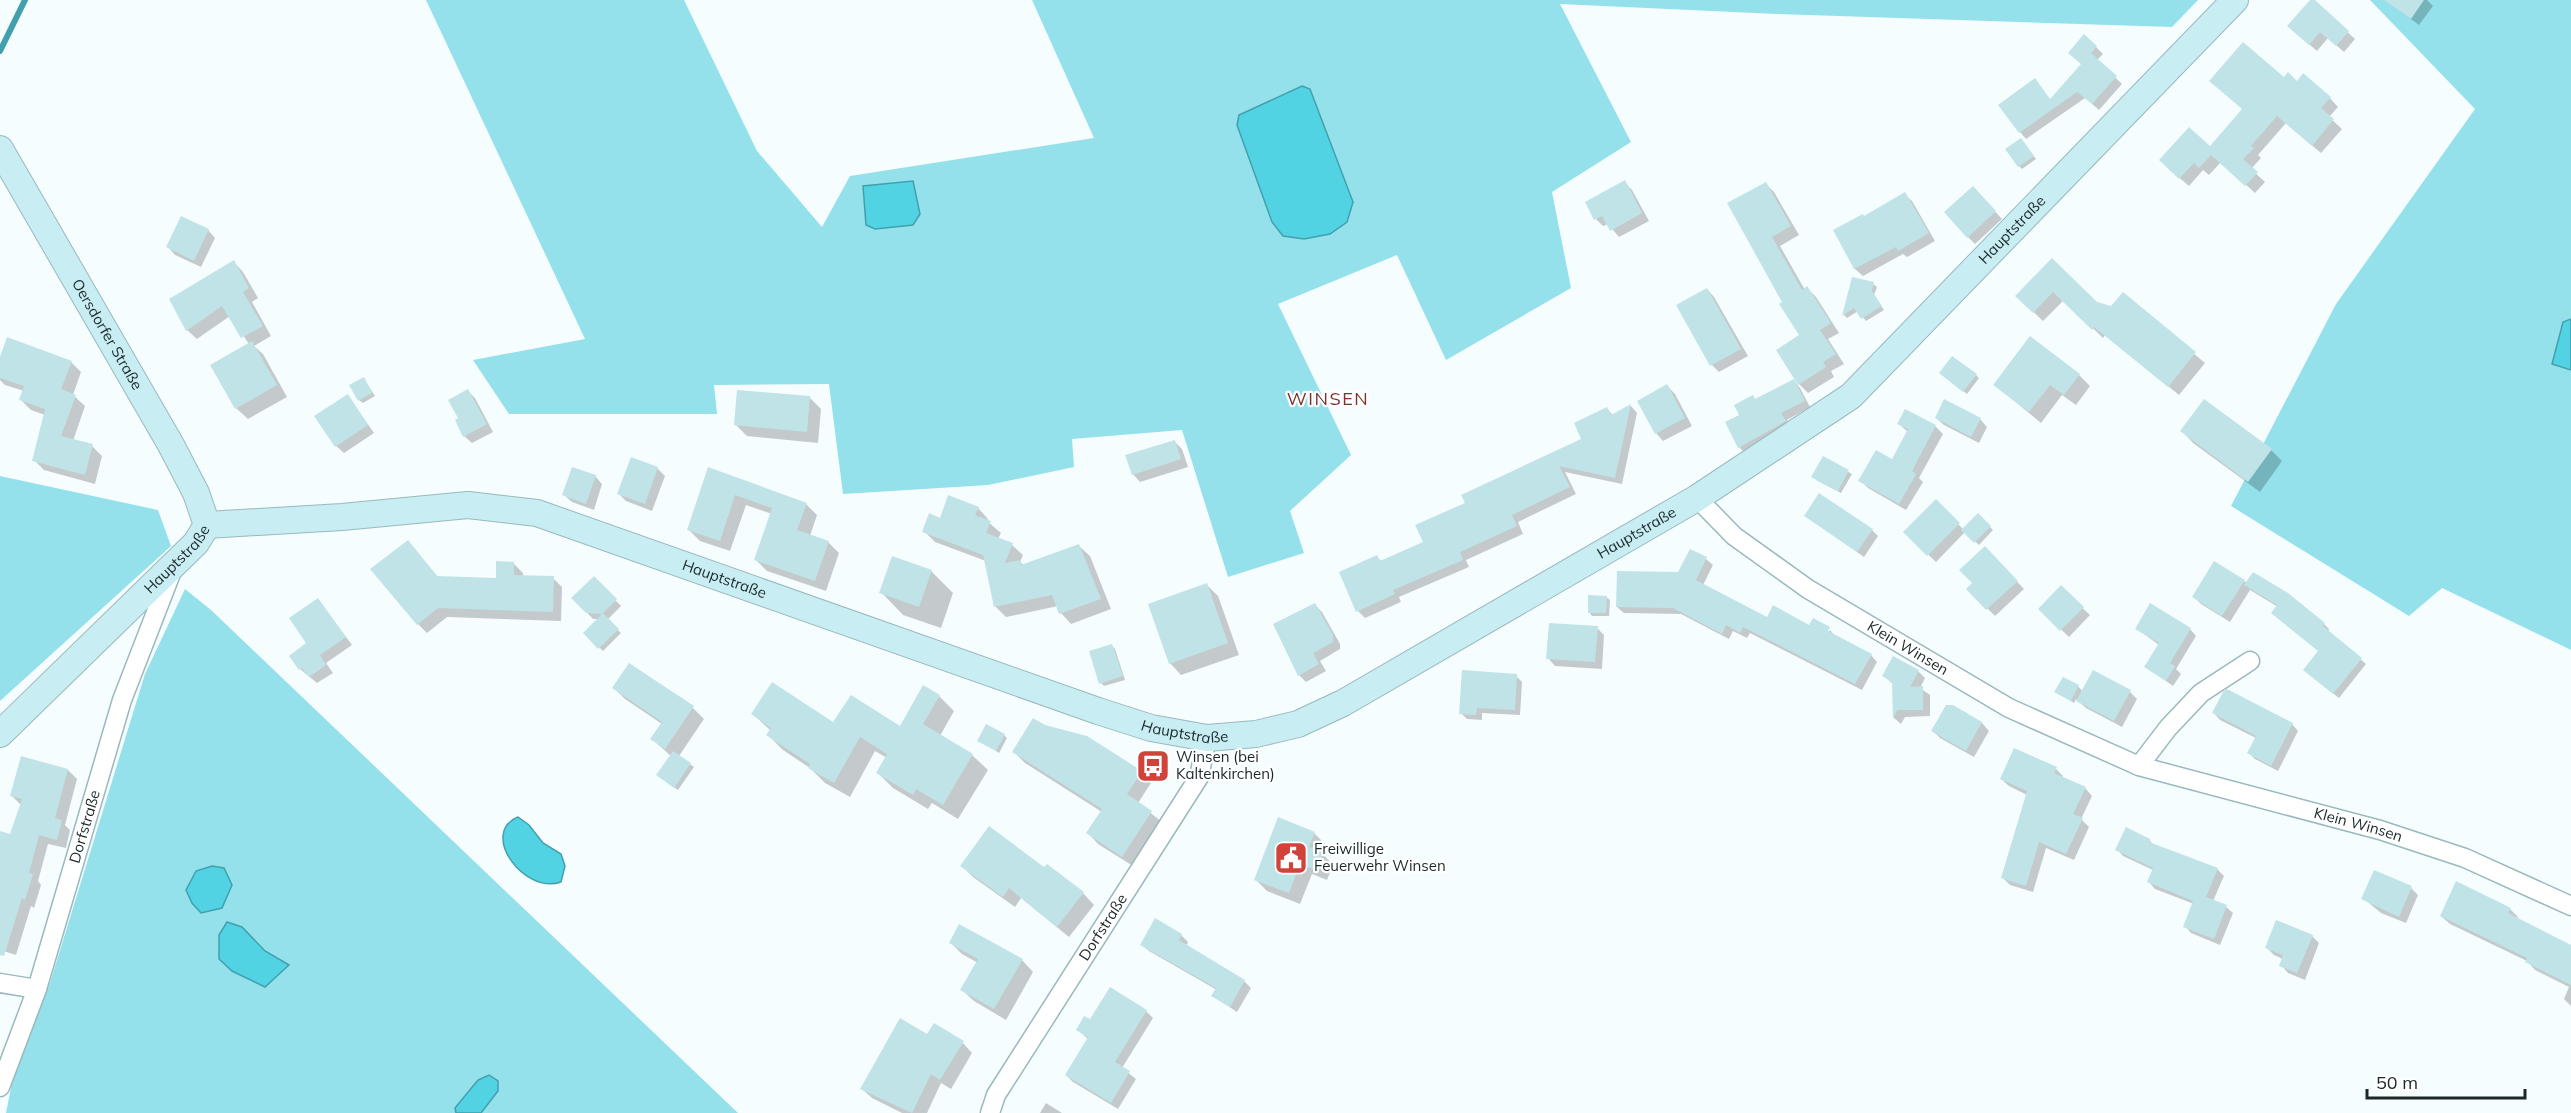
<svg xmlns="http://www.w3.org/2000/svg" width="2571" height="1113" font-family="Mulish,sans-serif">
<rect width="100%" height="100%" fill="#f6fdfe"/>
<!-- green -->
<path fill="#94e1ec" d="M426 0H684L757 151 822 227 850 176 1094 138 1032 0H2198L2172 27 1777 14 1560 4 1631 142 1552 192 1571 288 1446 360 1397 255 1278 304 1351 455 1290 511 1304 553 1228 577 1182 430 1072 439 1074 467 988 485 843 494 829 384 714 385 717 414H509L473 360 585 339Z
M2370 0H2571V650L2442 588 2409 616 2231 506 2336 304 2475 109Z
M0 476 158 510 171 546 0 701Z
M185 589 211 610 738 1113H6L14 1072 49 986 145 674Z"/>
<!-- water -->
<path fill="#52d3e4" stroke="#42a0ac" stroke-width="1.5" d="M1302 86 1310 89 1353 202 1347 222 1330 234 1304 239 1283 236 1272 222 1237 125 1239 115Z
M913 181 920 214 913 225 875 229 866 225 863 186Z
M2571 319V370L2552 364 2563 322Z
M518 817 529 825 543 843 561 854 565 866 561 882C524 895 479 833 518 817Z
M212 866 224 868 232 885 222 908 201 913 192 903 186 890 196 871Z
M227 922 242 927 265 951 289 965 265 987 232 971 219 959V935Z
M489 1075 498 1081V1091L481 1113H456L455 1108 478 1080Z"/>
<!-- shadow -->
<path fill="#0003" d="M2312 0 2355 39 2344 52 2328 38 2317 51 2296 33Z
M2385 0H2427L2433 6 2419 25Z
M2096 47 2103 54 2097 60 2122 84 2099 110 2085 98 2026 139 2020 132 2083 65 2076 59Z
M2284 79 2298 83 2330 98 2338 107 2329 117 2342 129 2321 153 2286 123 2258 155 2261 158 2251 169 2265 182 2255 193 2221 162 2209 175 2203 170 2189 186 2169 169 2210 148Z
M2024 143 2036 159 2022 169 2019 166Z
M1624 182 1632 190 1649 221 1619 237 1608 224 1603 226 1596 219Z
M1765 183 1774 192 1799 235 1780 246 1805 290 1807 288 1816 297 1839 333 1828 339 1844 364 1831 371 1834 377 1808 393 1799 384 1778 351 1801 336 1729 204Z
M1904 194 1912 201 1935 241 1907 257 1903 254 1863 276 1855 269 1835 231 1865 217Z
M1980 195 2002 219 1975 244 1968 237Z
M208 230 215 238 201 267 175 255 168 247Z
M2052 260 2097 304 2112 308 2123 294 2205 363 2179 395 2105 335 2103 338 2064 300 2043 321 2017 296Z
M234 262 243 272 258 298 252 302 271 336 254 346 263 354 287 397 248 419 236 408 249 344 230 316 197 339 187 330Z
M1853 279 1873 284 1877 287 1874 295 1884 310 1866 321 1858 311 1847 318 1844 315Z
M1707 289 1714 297 1748 356 1719 372 1712 365Z
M0 361 71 362 81 372 73 395 85 406 73 441 92 446 102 456 95 484 44 470 34 460 45 415 31 410 21 400 24 391 5 385 0 380Z
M1976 375 1979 378 1967 394 1944 376Z
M2079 375 2090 386 2076 405 2062 395 2041 423 1995 385Z
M364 379 375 396 363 403 359 400Z
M1794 381 1800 388 1810 407 1787 420 1791 428 1746 454 1739 447 1741 415Z
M1667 386 1675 394 1692 426 1663 441 1656 433Z
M468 391 475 398 493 432 472 443 464 436 460 419Z
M348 396 374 433 344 453 336 446Z
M809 397 821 409 818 443 747 436 736 425Z
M1631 406 1637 413 1622 484 1565 472 1576 494 1518 522 1523 534 1466 560 1469 567 1399 597 1401 602 1365 618 1358 611 1377 557 1382 562 1425 543 1467 504 1583 439 1607 409 1613 415Z
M1906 411 1935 426 1943 434 1919 478 1923 482 1906 510 1868 488 1860 480 1892 461 1908 432 1899 424Z
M1936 418 1980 419 1987 427 1979 443 1944 425Z
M2182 431 2271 450 2282 461 2260 492 2193 443Z
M1175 442 1182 449 1188 467 1140 482 1133 474Z
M1823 458 1852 474 1841 493 1816 480Z
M631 459 658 469 665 476 652 511 626 501 619 494Z
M709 469 806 504 817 515 810 536 828 542 839 553 826 591 767 571 756 560 772 514 746 505 730 551 700 541 689 530Z
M595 476 602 484 594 510 572 502 564 495Z
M1936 502 1964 530 1978 515 1993 530 1979 545 1965 532 1936 562 1905 532Z
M978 508 988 519 987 521 1001 533 998 539 1012 545 1023 555 1020 562 1024 565 1079 546 1090 556 1111 609 1071 624 1061 613 1058 606 1006 617 995 606 986 561 935 542 924 531 941 520Z
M1806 516 1872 530 1878 536 1864 557Z
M408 542 438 577 497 580 514 564 523 573V577L553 578 562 587 561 621 447 617 427 633 418 624Z
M1985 548 2024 589 1995 616 1968 589 1974 583Z
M1690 551 1706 559 1713 565 1703 585 1767 619 1828 628 1826 638 1830 630 1835 636 1871 655 1877 662 1862 690 1750 633 1747 638 1733 631 1729 639 1681 614 1624 613 1617 607 1679 573Z
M931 571 953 593 941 628 903 615 881 592Z
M594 578 621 606 607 620 621 633 603 651 585 633 599 619H593L573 598Z
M2244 581 2324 624 2329 629 2328 632 2366 664 2339 698 2310 675 2320 652 2278 607 2250 590 2230 622 2201 604 2194 597Z
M1207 585 1218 596 1239 655 1181 675 1170 663Z
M2061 588 2090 615 2069 637 2040 609Z
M1606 597 1610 600 1609 616H1592L1589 612Z
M318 600 352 645 326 663 333 673 317 683 300 669 309 644Z
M1315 605 1322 612 1340 644V649L1320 661 1326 671 1306 682 1299 675Z
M1597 628 1604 635 1602 669 1555 666 1548 658Z
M2137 629H2190L2196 636 2176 669 2181 674 2173 686 2146 667 2159 645Z
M1112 646 1115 649 1125 680 1104 686 1101 683Z
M1918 671 1925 678 1920 688 1930 695V716L1905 717 1901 724 1894 718V685L1884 676Z
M1516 676 1522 682 1520 715 1482 713V720L1467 719 1461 713Z
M2078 686 2083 692H2130L2137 699 2122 727 2086 708 2076 699 2074 703 2056 692Z
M614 688 693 708 704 719 679 756 694 767 678 790 661 778 671 756 652 739 662 724 625 699Z
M939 696 954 711 940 736 972 755 988 770 958 819 932 803 928 809 893 788 878 773 887 758 875 751 850 797 825 783 810 768 783 750 768 735 771 731 753 714 834 725 901 728Z
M1952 706 1982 723 1989 731 1974 757 1940 738 1933 731Z
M2214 713 2292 724 2298 731 2278 771 2255 759 2249 753 2256 738 2220 720Z
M1004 735 1007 738 999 753 979 740Z
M1014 752 1141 772 1151 783 1138 803 1162 822 1133 866 1098 844 1088 833 1102 812 1025 763Z
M2056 769 2063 776 2062 778 2085 788 2092 796 2081 819 2089 827 2074 860 2046 848 2033 892 2010 885 2002 877 2027 795 2009 786 2001 779Z
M68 770 77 779 65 825 70 830 66 848 48 844 38 881 41 885 34 908 31 906 16 955 0 950V835L11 836 21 805 12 796Z
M1314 833 1325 844 1322 853 1333 865 1327 880 1312 874 1300 904 1267 891 1256 880Z
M2149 840 2155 846 2217 869 2224 876 2213 901 2226 907 2233 913 2220 945 2191 933 2185 926 2194 904 2155 889 2149 882 2153 870 2123 856 2117 849Z
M962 866 1044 869 1083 893 1094 905 1069 937 1021 898 1015 907 973 877Z
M2411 888 2418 895 2406 923 2381 913 2363 898Z
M2510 909 2518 917 2517 919 2571 947V1006L2564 999 2569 987 2535 970 2527 961 2450 924 2441 916Z
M1156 920 1181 935 1188 942 1186 946 1244 981 1251 988 1237 1012 1213 996 1217 990 1149 951 1142 945Z
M2312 936 2319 943 2305 980 2288 973 2281 965 2283 959 2274 955 2267 948Z
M950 942 1022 960 1033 972 1006 1020 974 1001 962 990 978 963 962 954Z
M1146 1011 1153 1018 1122 1068 1136 1079 1118 1109 1073 1082 1066 1075 1088 1039 1078 1030Z
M928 1036 963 1043 972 1053 951 1089 941 1083 927 1113H902L872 1098 862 1089Z
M1046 1103 1062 1113H1040Z"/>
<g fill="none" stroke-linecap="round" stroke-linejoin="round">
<!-- stream -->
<path stroke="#42a0ac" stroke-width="6" d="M0 51 25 0"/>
</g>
<!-- building -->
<path fill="#c0e3e8" d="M2310 0H2315L2349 31 2336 46 2320 32 2309 45 2287 26Z
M2384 0H2424L2411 19Z
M2084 34 2097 46 2091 53 2117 76 2092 104 2077 92 2019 133 1998 105 2035 78 2050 99 2081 64 2068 53Z
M2243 42 2284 77 2288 72 2297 81 2303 73 2331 97 2321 108 2334 119 2312 146 2277 116 2251 146 2254 148 2243 159 2258 172 2245 186 2211 155 2199 168 2194 163 2179 179 2159 160 2189 127 2210 146 2242 109 2209 81Z
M2021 138 2034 156 2018 167 2005 149Z
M1625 180 1642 213 1610 231 1602 216 1594 220 1585 202Z
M1766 182 1791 226 1772 237 1802 290 1807 286 1831 323 1820 330 1836 354 1823 362 1826 367 1798 385 1776 350 1799 335 1779 304 1782 302 1727 203Z
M1973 186 1996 211 1967 238 1944 212Z
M1905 192 1929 233 1898 251 1896 247 1854 269 1833 230 1863 214 1864 216Z
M181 216 209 229 194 261 166 247Z
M2052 258 2097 302 2111 306 2123 292 2196 352 2168 387 2094 327 2092 330 2053 292 2033 313 2015 296Z
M234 260 249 288 243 292 263 326 241 338 222 306 186 331 169 299Z
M1852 277 1874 282 1872 291 1882 306 1861 319 1854 308 1842 316Z
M1707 288 1741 349 1710 366 1676 305Z
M2030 336 2080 374 2064 395 2050 385 2029 412 1993 385Z
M7 337 72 361 61 389 76 395 61 436 93 444 85 475 32 461 45 409 19 400 24 386 0 378V357Z
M252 341 277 385 235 409 210 365Z
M1952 356 1977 374 1963 392 1939 373Z
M364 377 372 393 358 401 349 385Z
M1794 379 1805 401 1781 413 1786 421 1738 448 1725 422 1739 415 1734 405 1753 395 1755 399Z
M1667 384 1685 418 1655 434 1637 401Z
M468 389 487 424 463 437 455 420 458 418 448 400Z
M737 390 810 396 807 432 734 425Z
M348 394 368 425 335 447 314 416Z
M1944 399 1981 418 1971 437 1935 418Z
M2204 399 2272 449 2248 482 2180 431Z
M1631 404 1615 478 1559 466 1570 487 1512 515 1517 526 1460 552 1463 560 1393 590 1395 594 1356 612 1339 572 1377 555 1380 561 1423 542 1415 525 1465 503 1461 495 1581 439 1574 423 1607 407 1611 415Z
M1905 409 1936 425 1912 471 1916 474 1899 504 1858 481 1876 450 1892 459 1908 429 1897 424Z
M1175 440 1181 459 1132 475 1125 455Z
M1823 456 1849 470 1838 491 1811 477Z
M631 457 658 467 645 504 617 494Z
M572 467 596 475 586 504 562 495Z
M708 467 807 503 797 530 829 541 815 581 754 560 772 508 735 495 720 541 687 530Z
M1819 493 1873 529 1857 552 1804 516Z
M948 495 979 507 975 515 991 521 986 533 1013 543 1005 563 1021 560V565L1079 544 1101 599 1059 614 1052 595 994 607 983 555 922 532 929 513 940 518Z
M1936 499 1960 523 1927 556 1903 532Z
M1978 513 1991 526 1974 543 1961 530Z
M408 540 437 576 496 578V561L514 562V575L554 576 553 612 438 608 417 625 370 569Z
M1985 546 2018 581 1986 610 1966 589 1972 583 1959 570Z
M1690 549 1707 557 1696 580 1767 617 1773 605 1809 625 1813 618 1830 627 1828 631 1872 654 1855 684 1743 627 1740 633 1726 625 1722 634 1673 608 1616 607 1617 571 1678 572Z
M892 556 932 570 919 607 879 593Z
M2214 561 2245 580 2222 616 2192 597Z
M2253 572 2288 593 2325 623 2323 626 2362 658 2333 694 2303 670 2318 651 2271 613 2277 605 2244 585Z
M594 576 617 599 602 614 586 613 571 598Z
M1207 583 1228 643 1169 664 1148 604Z
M2061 585 2084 607 2060 631 2038 609Z
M1588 595 1607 596 1606 613H1588Z
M318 598 346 637 320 655 326 665 309 677 302 668 299 670 289 656 306 643 289 618Z
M1315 603 1333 635V642L1313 653 1319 664 1298 676 1273 624Z
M2150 603 2191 628 2170 663 2175 666 2166 681 2144 667 2159 643 2135 629Z
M603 613 619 629 598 649 583 633Z
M1549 623 1598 626 1595 662 1546 659Z
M1112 644 1123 676 1099 684 1089 651Z
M1893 656 1919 670 1910 687 1923 686V710H1897L1893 719 1892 682 1882 676Z
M629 663 694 706 665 749 650 739 662 722 612 688Z
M1462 670 1517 674 1515 710 1477 708 1476 715 1459 714Z
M2093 670 2131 690 2114 721 2076 701Z
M2063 677 2079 685 2071 701 2054 692Z
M772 682 833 722 851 695 900 726 923 685 940 695 923 724 973 754 943 805 916 789 913 795 876 773 887 754 860 737 834 783 808 768 810 764 766 735 771 728 751 714Z
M2227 689 2293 723 2271 766 2247 753 2256 736 2212 713 2223 692Z
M1946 705H1953L1982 722 1966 751 1931 731Z
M1033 718 1045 725 1087 736 1142 771 1127 794 1152 811 1122 857 1086 833 1102 809 1012 752Z
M986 724 1005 734 996 751 977 741Z
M2014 748 2057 767 2054 773 2086 787 2073 814 2083 818 2066 854 2039 842 2026 886 2001 878 2027 791 2000 779Z
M673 751 691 763 674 788 656 775Z
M21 756 68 769 55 818 62 820 57 840 39 835 29 873 33 874 25 900 22 898 4 956 0 955V831L10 834 22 799 10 796Z
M1278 817 1315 832 1309 847 1323 852 1316 870 1300 864 1289 893 1254 880Z
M989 826 1044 867 1047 864 1084 892 1057 927 1009 888 1003 897 960 866Z
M2126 827 2150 839 2149 842 2218 868 2206 897 2227 905 2214 939 2183 927 2193 901 2147 882 2153 868 2115 850Z
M2374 870 2412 886 2399 917 2361 899Z
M2456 881 2511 908 2508 913 2571 945V985L2525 962 2527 958 2440 916Z
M1155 918 1182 934 1179 940 1245 980 1230 1007 1211 996 1216 988 1140 945Z
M2276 920 2313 935 2297 973 2279 966 2283 955 2265 948Z
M959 924 1023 959 994 1009 960 990 978 959 949 943Z
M1110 987 1147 1010 1115 1062 1130 1071 1111 1103 1065 1075 1088 1037 1076 1030 1084 1016 1090 1019Z
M900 1018 927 1034 934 1023 964 1041 940 1080 931 1074 912 1113 860 1089Z"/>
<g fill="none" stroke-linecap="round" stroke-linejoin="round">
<defs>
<g id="street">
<path id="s1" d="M1697 498 1734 536 1808 589 2009 708 2139 766 2380 830 2465 858 2571 906"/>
<path d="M2139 766 2168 728 2201 693 2250 661"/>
<path d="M0 983 37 989"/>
<path id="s2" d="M0 1087 37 989 122 700 172 571"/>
<path id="s3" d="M990 1113 996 1095 1199 777 1207 738"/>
</g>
<g id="secondary">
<path id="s4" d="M0 149 171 445 196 493 207 525"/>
<path id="s5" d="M207 525 342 517 468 505 537 513 1098 711 1151 728 1207 738 1256 734 1298 724 1343 703 1697 498 1851 396 2235 0"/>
<path id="s6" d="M0 734 196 543 207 525"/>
</g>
</defs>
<!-- street casing -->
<use href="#street" stroke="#98b9be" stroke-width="21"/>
<!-- secondary casing -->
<use href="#secondary" stroke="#98b9be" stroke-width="28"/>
<!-- street -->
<use href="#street" stroke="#fff" stroke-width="18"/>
<!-- secondary -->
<use href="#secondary" stroke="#c8edf2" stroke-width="26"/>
</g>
<!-- icons -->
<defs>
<symbol id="bus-square" viewBox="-11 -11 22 22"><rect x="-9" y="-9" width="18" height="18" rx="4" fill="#d0423a" stroke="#fff"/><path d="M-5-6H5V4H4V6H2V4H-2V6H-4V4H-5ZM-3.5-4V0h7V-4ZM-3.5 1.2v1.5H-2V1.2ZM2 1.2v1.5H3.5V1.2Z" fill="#fff"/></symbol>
<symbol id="civic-square" viewBox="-11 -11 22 22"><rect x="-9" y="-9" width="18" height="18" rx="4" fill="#d0423a" stroke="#fff"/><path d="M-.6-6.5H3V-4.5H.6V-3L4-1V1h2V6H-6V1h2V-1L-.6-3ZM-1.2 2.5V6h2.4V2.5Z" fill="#fff"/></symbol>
</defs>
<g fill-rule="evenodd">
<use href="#bus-square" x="1134" y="747" width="38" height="38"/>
<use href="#civic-square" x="1272" y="839" width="38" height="38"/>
</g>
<g text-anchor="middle" stroke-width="4.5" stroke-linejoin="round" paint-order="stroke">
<!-- street labels -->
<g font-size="15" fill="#1b282a" stroke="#fff">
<text dy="5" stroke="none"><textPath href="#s5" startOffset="2006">Hauptstraße</textPath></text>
<text dy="5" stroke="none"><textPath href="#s4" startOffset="214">Oersdorfer Straße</textPath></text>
<text dy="5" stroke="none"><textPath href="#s5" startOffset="1520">Hauptstraße</textPath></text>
<text dy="5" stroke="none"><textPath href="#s6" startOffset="249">Hauptstraße</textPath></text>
<text dy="5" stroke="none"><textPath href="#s5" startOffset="530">Hauptstraße</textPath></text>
<text dy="5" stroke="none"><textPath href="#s1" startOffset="260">Klein Winsen</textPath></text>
<text dy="5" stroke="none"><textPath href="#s5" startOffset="1016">Hauptstraße</textPath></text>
<text dy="5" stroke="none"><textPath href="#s1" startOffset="747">Klein Winsen</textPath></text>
<text dy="5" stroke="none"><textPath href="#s2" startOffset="274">Dorfstraße</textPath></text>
<text dy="5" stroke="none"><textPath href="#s3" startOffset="218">Dorfstraße</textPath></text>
</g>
<!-- poi labels -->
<g font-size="15" fill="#1b282a" stroke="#fff" text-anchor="start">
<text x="1176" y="762">Winsen (bei<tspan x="1176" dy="17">Kaltenkirchen)</tspan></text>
<text x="1314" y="854">Freiwillige<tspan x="1314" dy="17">Feuerwehr Winsen</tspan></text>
</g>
<!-- quarter labels -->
<g font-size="18" letter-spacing="1.5" fill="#7a342d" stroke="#fff">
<text x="1328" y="405">WINSEN</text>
</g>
</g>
<!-- scale -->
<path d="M2367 1089v9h158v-9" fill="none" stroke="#1b282a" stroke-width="3"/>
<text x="2376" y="1089" font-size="18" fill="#1b282a" stroke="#ffffff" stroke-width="4.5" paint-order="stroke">50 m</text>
</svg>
